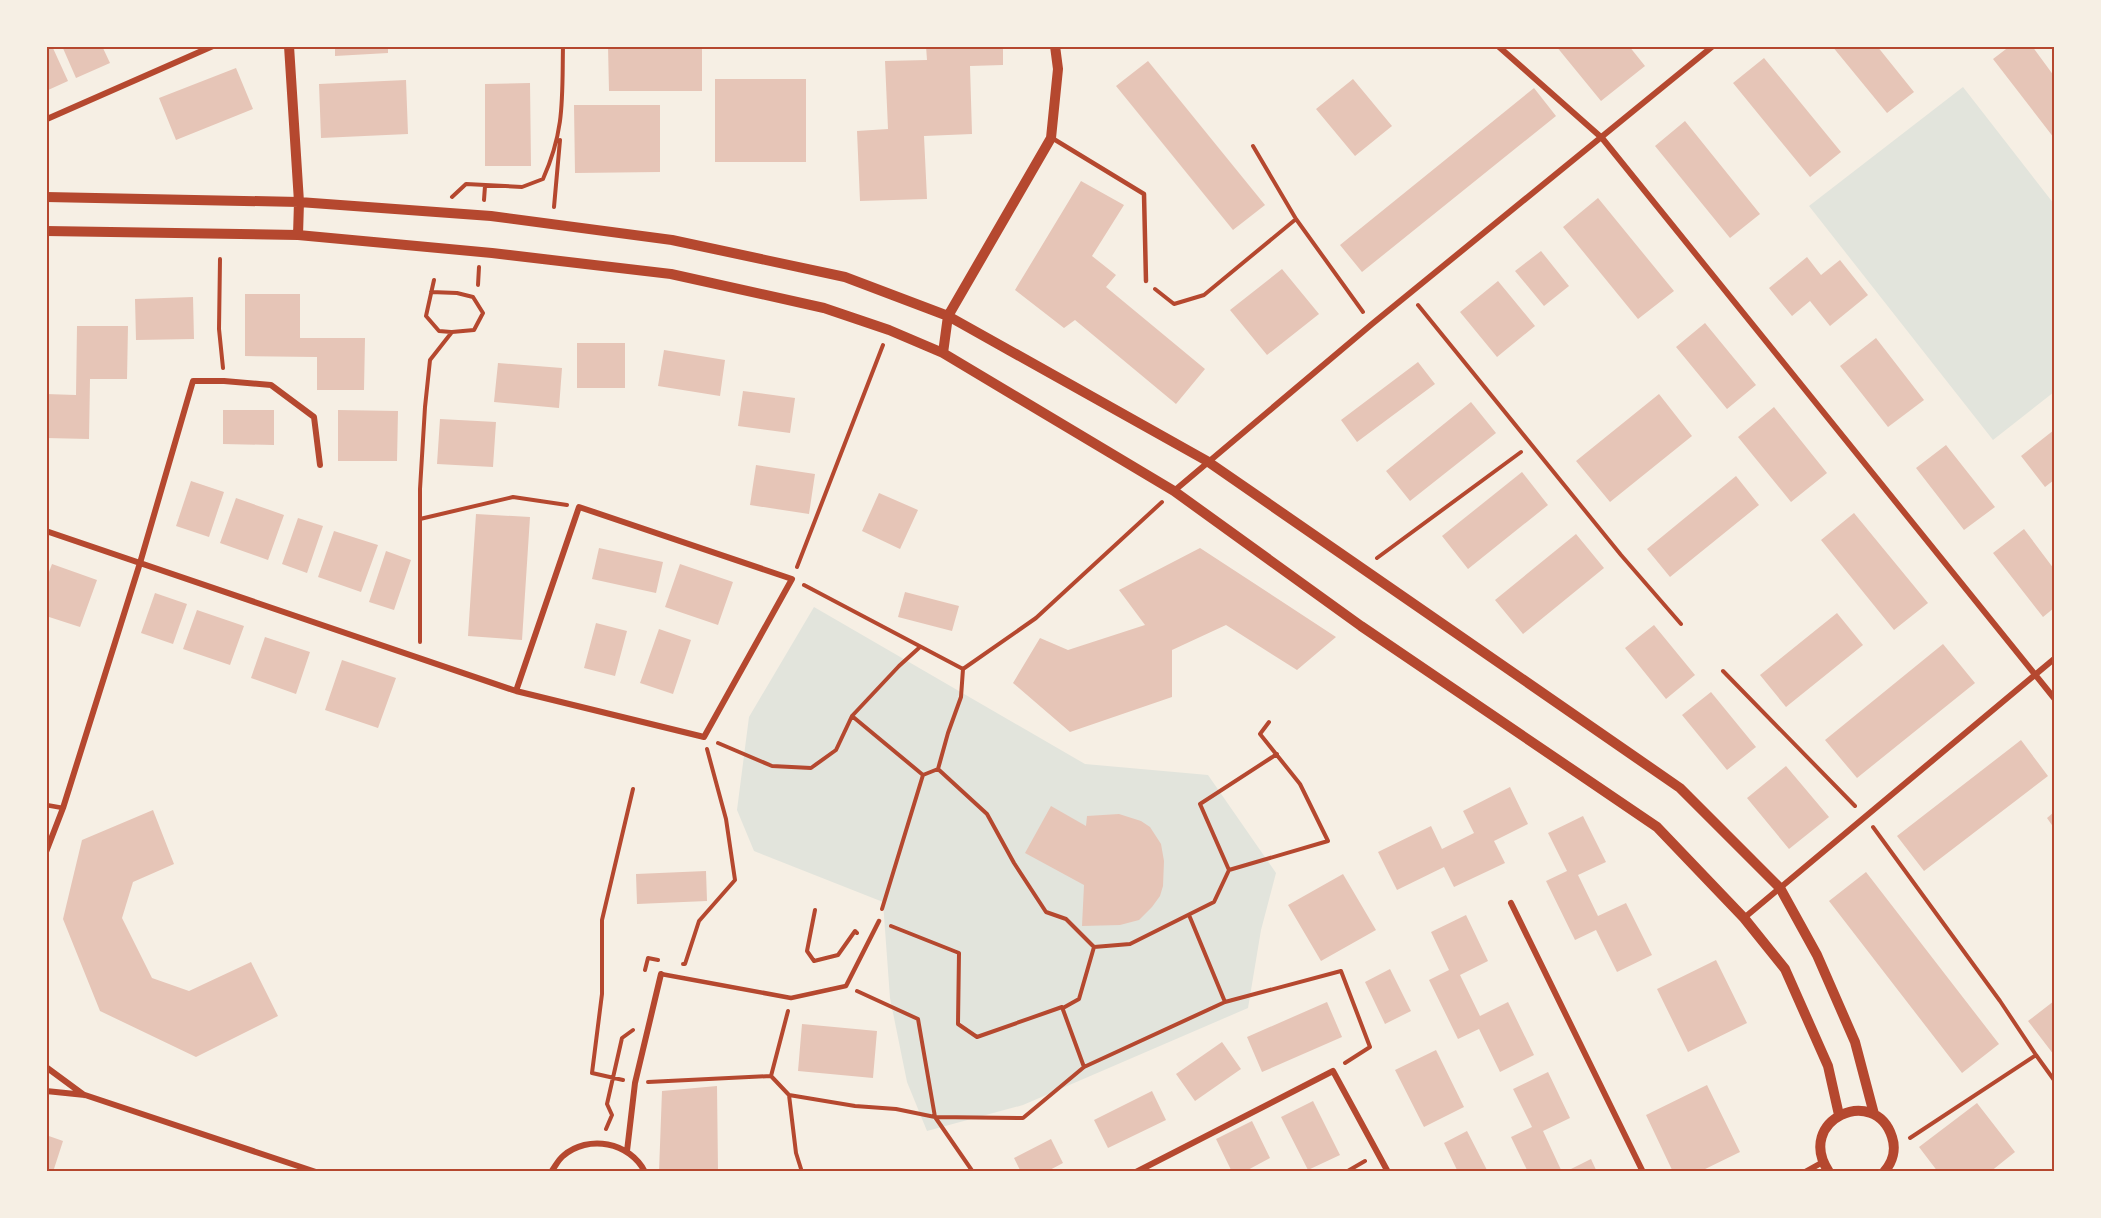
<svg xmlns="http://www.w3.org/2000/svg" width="2101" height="1218" font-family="'Fira Sans',sans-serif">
<rect width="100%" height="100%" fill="#f6efe4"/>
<!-- green -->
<path fill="#e2e4dc" d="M1963 87 2054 204V392L1993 440 1809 206Z
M814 607 1085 764 1208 775 1276 873 1261 930 1248 1008 1023 1105 927 1131 907 1082 890 998 883 902 754 851 737 810 749 717Z"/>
<!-- building -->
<path fill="#e6c5b7" d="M46 46H52L68 81 46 91Z
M62 46H102L110 63 76 78Z
M335 46H388V53L335 56Z
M608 46H702V91H609Z
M926 46H1003V65L970 66 972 134 924 136 927 199 860 201 857 131 888 129 885 61 927 60Z
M1556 46H1629L1645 66 1601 101Z
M1832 46H1877L1914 92 1887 113Z
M2010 46H2032L2054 76V138L1993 59Z
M1764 58 1841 152 1810 177 1733 83Z
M1148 61 1265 205 1233 230 1116 86Z
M236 68 253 109 176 140 159 98Z
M715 79H806V162H715Z
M1353 79 1392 126 1355 156 1316 109Z
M406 80 408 134 321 138 319 84Z
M530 83 531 166H485V84Z
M1534 88 1556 116 1362 272 1340 245Z
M574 105H660V172L575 173Z
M1685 121 1760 214 1730 238 1655 146Z
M1081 181 1124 205 1092 256 1116 275 1106 287 1205 369 1176 404 1075 320 1064 328 1015 290Z
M1598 198 1674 291 1638 319 1563 227Z
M1541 251 1569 286 1544 306 1515 271Z
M1807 257 1821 275 1840 260 1868 295 1830 326 1810 301 1792 316 1769 288Z
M1282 269 1319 314 1267 355 1230 310Z
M1498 281 1535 326 1497 357 1460 312Z
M245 294H300V338H365L364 390H317V357L245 356Z
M193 297 194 339 136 340 135 299Z
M1705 323 1756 385 1727 409 1676 347Z
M77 326H128L127 379H90L89 439 46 438V394L76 395Z
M1876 338 1924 400 1888 427 1840 366Z
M577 343H625V388H577Z
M664 350 725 360 720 396 658 386Z
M1418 362 1435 384 1357 442 1341 420Z
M498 363 562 368 559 408 494 402Z
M743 391 795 398 790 433 738 426Z
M1659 394 1692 436 1610 502 1576 461Z
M1471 402 1496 433 1410 501 1386 471Z
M1774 407 1827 473 1791 502 1738 437Z
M223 410H274V445L223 444Z
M338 410 398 411 397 461H338Z
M440 419 496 422 493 467 437 464Z
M2054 430V480L2045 487 2021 456Z
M1946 445 1995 507 1964 530 1916 468Z
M756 465 815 474 809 514 750 505Z
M1522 472 1548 505 1468 569 1442 536Z
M1736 476 1759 505 1670 577 1647 549Z
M191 481 224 492 209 537 176 526Z
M879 493 918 510 900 549 862 531Z
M236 498 284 515 268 560 220 543Z
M1854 513 1928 603 1894 630 1821 540Z
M476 514 530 517 522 640 468 636Z
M298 518 323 526 307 573 282 564Z
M2024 529 2054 569V608L2043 617 1993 553Z
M334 531 378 545 361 592 318 577Z
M1576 534 1604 568 1523 634 1495 600Z
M599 548 663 562 656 593 592 579Z
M1200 548 1336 637 1297 670 1226 625 1172 650V697L1070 732 1013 683 1040 638 1068 650 1145 625 1119 590Z
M386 551 411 560 394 610 369 602Z
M52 564 97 580 80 627 46 616V580Z
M680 564 733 582 718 625 665 607Z
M905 592 959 606 952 631 898 617Z
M155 593 187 604 173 644 141 633Z
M197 610 244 626 230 665 183 649Z
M1837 613 1863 645 1786 707 1760 675Z
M596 623 627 631 615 676 584 668Z
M1654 625 1695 675 1666 699 1625 648Z
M659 629 691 640 673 694 640 683Z
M265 637 310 652 296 694 251 678Z
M1943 644 1975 683 1857 778 1825 740Z
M342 660 396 678 378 728 325 710Z
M1711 692 1756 747 1727 770 1682 715Z
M2021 740 2048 776 1924 871 1897 836Z
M1786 766 1829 817 1789 849 1747 798Z
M1510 787 1528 824 1494 841 1505 863 1454 887 1444 867 1397 890 1378 852 1431 826 1442 849 1474 833 1463 811Z
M1051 806 1086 826 1087 816 1119 814 1141 821 1150 827 1161 844 1164 861 1163 886 1160 896 1152 907 1139 920 1120 925 1082 926 1084 885 1025 853Z
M153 810 174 864 133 882 122 918 152 978 189 991 251 962 278 1016 196 1057 100 1011 63 919 82 840Z
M2054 812V828L2047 818Z
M1583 816 1606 862 1578 875 1598 916 1626 903 1652 955 1617 972 1596 930 1575 940 1546 881 1567 871 1548 833Z
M706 871 707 901 637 904 636 874Z
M1866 872 1999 1044 1962 1073 1829 901Z
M1343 874 1376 930 1321 961 1288 905Z
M1466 915 1488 961 1460 975 1480 1016 1508 1002 1534 1055 1500 1072 1479 1029 1458 1039 1429 980 1449 970 1431 932Z
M1716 960 1747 1023 1688 1052 1657 989Z
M1390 969 1411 1011 1385 1024 1365 982Z
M2054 1001V1055L2028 1021Z
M1327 1002 1342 1037 1262 1072 1247 1037Z
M802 1024 877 1031 873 1078 798 1071Z
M1222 1042 1241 1069 1195 1101 1176 1074Z
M1436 1050 1464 1107 1424 1127 1395 1070Z
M1548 1072 1570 1118 1543 1131 1562 1172H1528L1511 1137 1532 1127 1513 1089Z
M1707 1085 1740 1152 1699 1172H1673L1646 1115Z
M717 1086 718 1171 659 1172 662 1091Z
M1152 1091 1166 1120 1108 1148 1094 1120Z
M1313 1101 1340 1155 1308 1170 1281 1117Z
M1977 1103 2015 1152 1990 1172H1938L1919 1147Z
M1252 1121 1270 1158 1244 1172H1232L1216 1139Z
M1467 1131 1488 1172H1458L1444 1143Z
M46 1135 63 1141 53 1172H46Z
M1051 1139 1063 1163 1046 1172H1021L1014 1158Z
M1591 1159 1597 1172H1565Z"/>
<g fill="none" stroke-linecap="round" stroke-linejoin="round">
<!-- path -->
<path stroke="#b5482f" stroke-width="4" d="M1253 146 1296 219
M452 197 466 184 522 187 543 179C565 130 562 98 563 46
M484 200 485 186
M554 207 560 140
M220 259 219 329 223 368
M434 280 426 316 439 331 451 332
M478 285 479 267
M1155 289 1174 304 1204 295 1296 219 1363 312
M1418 305 1621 555 1681 624
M420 519 513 497 567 505
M1377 558 1521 452
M797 567 883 345
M804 585 963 669
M420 642V489L425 407 430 360 452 332 474 330 483 313 473 297 457 293 431 292
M1723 671 1855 806
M852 716 899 666 920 647
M718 743 772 766 811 768 836 750 852 716 923 775
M938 769 987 814 1014 863 1046 912 1066 919 1094 947 1130 944 1214 902 1229 870 1328 841 1300 784 1260 734 1269 722
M938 769 948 733 961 697 963 669 1036 618 1162 502
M923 775 938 769
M1873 827 2000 1001 2036 1055
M1229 870 1200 804 1277 754
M882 909 923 775
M815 910 807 951 814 961 838 955 855 931 857 933
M1189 915 1225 1002
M891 926 959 953 958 1024 977 1037 1062 1007 1084 1067
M683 964H685L699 921 735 880 726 819 707 749
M645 970 648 958 658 960
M857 991 918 1019 935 1117 973 1172
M1063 1008 1079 999 1094 947
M771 1076 789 1095
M623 1080 592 1073 602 994V920L633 789
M648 1082 771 1076 788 1011
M606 1129 612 1115 607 1104 622 1038 633 1030
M1910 1138 2036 1055 2054 1080
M802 1172 796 1153 789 1095 855 1106 896 1109 935 1117 1023 1118 1084 1067 1225 1002 1341 971 1370 1047 1345 1063
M1346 1172 1365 1161"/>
<!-- service -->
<path stroke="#b5482f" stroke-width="4.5" d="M1052 138 1144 194 1146 281
M46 805 63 808
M661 974 791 998 846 986 879 921"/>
<!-- minor -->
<path stroke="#b5482f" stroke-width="6" d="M1498 46 1602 138 2054 698
M47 119 213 46
M1174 491 1372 324 1713 46
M46 531 516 691 704 737 792 579 579 507 516 691
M46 852 63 808 140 563 193 381H224L271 385 314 417 320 465
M1511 903 1643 1172
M1744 918 2054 659
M46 1067 84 1095
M46 1091 85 1095 316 1172
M627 1151 635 1083 661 974
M551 1172C555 1167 558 1160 563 1156 588 1134 630 1142 645 1172
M1136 1172 1333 1071 1388 1172
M1805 1172 1823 1162"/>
<!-- tertiary -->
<path stroke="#b5482f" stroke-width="10" d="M289 46 299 202 298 235
M46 197 299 202 491 216 672 240 845 277 948 316 1207 461 1680 788 1780 888 1817 955 1855 1042 1874 1114
M46 231 298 235 492 253 671 274 824 308 889 330 943 353 1174 491 1361 626 1657 827 1744 918 1785 969 1828 1066 1839 1115
M943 353 948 316 1051 138 1058 69 1055 46
M1829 1172C1794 1120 1875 1084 1892 1137 1896 1149 1893 1162 1884 1172"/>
</g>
<!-- border -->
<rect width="2101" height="1218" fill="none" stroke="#f6efe4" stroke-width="96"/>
<rect x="48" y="48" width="2005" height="1122" fill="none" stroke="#b5482f" stroke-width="2"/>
</svg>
